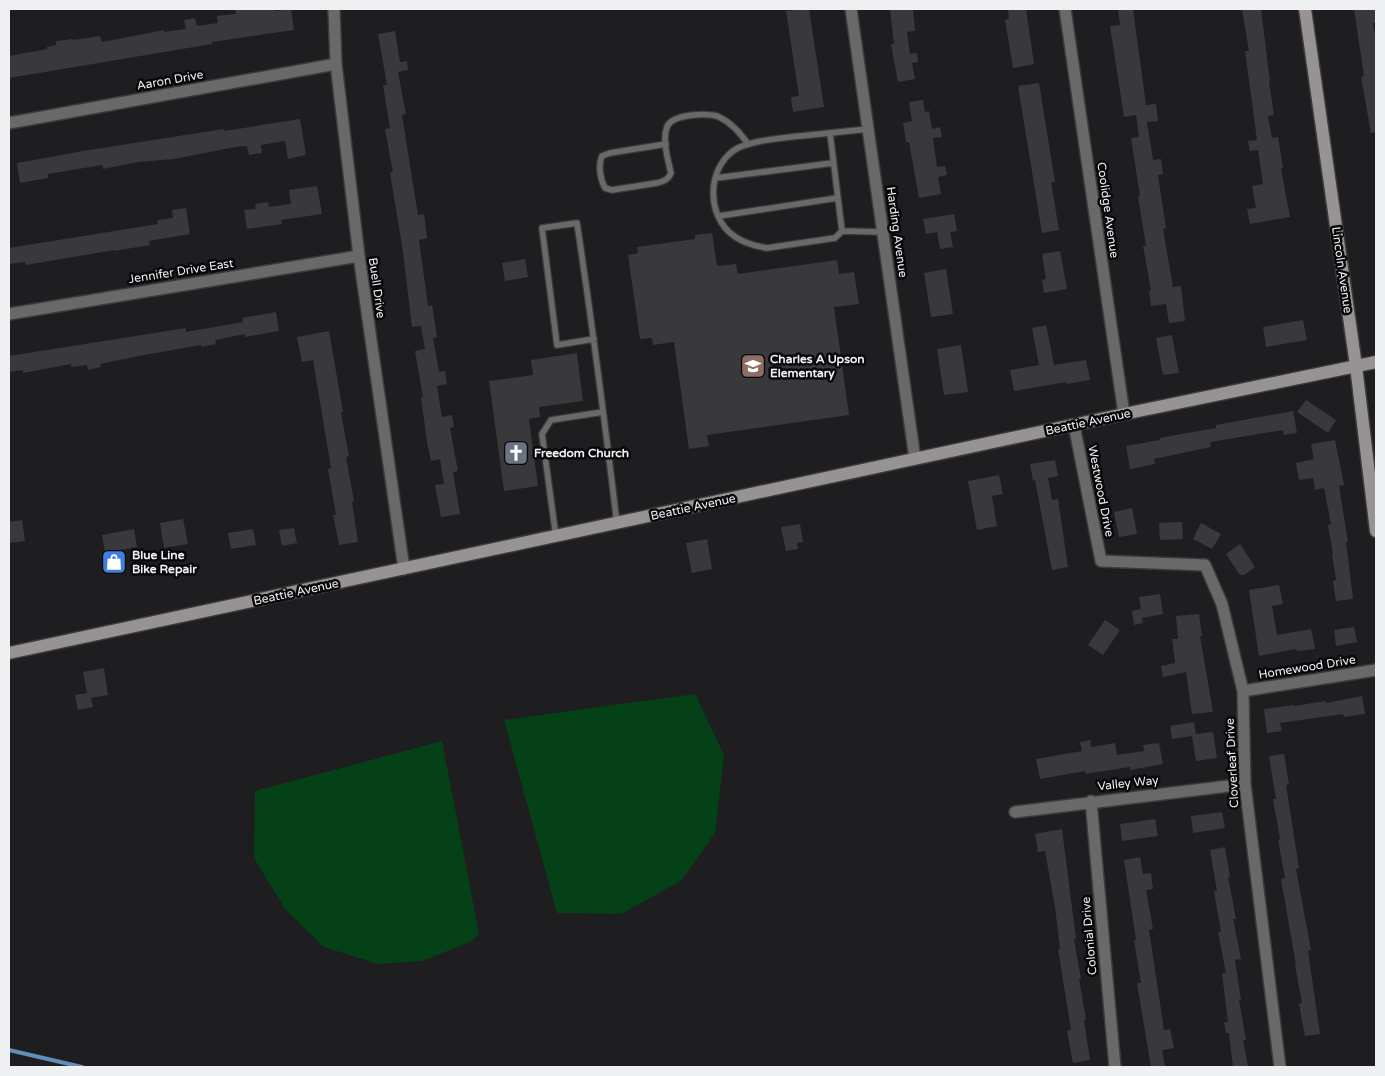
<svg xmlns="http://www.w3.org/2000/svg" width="1385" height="1076" font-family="'Varela Round',sans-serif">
<rect width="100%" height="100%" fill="#1e1e21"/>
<!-- green -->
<path fill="#054117" d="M695 694 724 755 715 833 682 880 621 914 557 913 504 720Z
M442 741 479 934 470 942 422 961 378 964 324 947 285 909 254 858 255 791Z"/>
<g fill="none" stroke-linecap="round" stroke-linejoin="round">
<!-- stream -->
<path stroke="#608fb9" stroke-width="4" d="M9 1050 82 1067"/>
</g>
<!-- building -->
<path fill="#39383b" d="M235 9H275V11L291 9 294 30 212 42V44L9 78V56L47 49V47L56 45V41L73 39V40L100 36 102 42 164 30V32L186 29 184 20 195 18 197 26 218 23 217 16 236 14Z
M803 9H809L824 107 793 112 791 97 799 96 786 11Z
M890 9H913L915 31 907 32 910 54 917 53 918 62 912 63 915 79 898 82 891 44H894Z
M1008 9H1026L1034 64 1013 68 1005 20 1009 19Z
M1118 9H1133L1146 105 1156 104 1158 121 1147 122 1153 160 1161 159 1163 174 1158 175 1166 228 1163 229 1173 287 1181 286 1185 321 1169 323 1166 304 1151 306 1149 291 1151 290 1143 246H1146L1138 196H1140L1131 138 1139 137 1136 115 1124 117 1110 26 1120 25Z
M1242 9H1261L1270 81 1269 82 1274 115 1268 116 1272 138 1278 137 1283 168 1281 169 1290 217 1250 224 1247 209 1256 208 1252 186 1263 184 1258 150 1250 151 1248 141 1257 140 1245 51H1249Z
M1354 9H1376V23H1373L1376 40V132L1371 133 1361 77 1364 76Z
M395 31 400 62 407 61 408 70 398 72 406 114 402 115 418 215 424 214 427 238 419 240 428 306 432 305 437 337 433 338 439 372 445 371 447 384 437 386 442 417 452 415 454 427 450 428 458 471 453 472 460 514 441 517 435 485 444 484 440 459 431 461 427 442 421 397H423L415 351 425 349 421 326 412 327 403 252 390 173 393 172 385 129 390 128 383 85H387L378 34Z
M1039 83 1055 182H1051L1059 230 1042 233 1018 86Z
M923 100 925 112 929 111 932 129 940 127 942 137 933 138 937 167 945 166 947 175 938 177 941 194 919 198 909 142H906L903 123 912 121 909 102Z
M300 119 306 155 288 159 285 141 261 145 262 153 249 155 247 146 235 147 174 159 138 162 103 169 102 165 48 174V178L20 183 17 163 89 150 224 129 225 131Z
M317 186 322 214 281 220 282 224 247 229 244 210 256 209 255 204 268 202 269 207 291 204 289 190Z
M186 208 190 234 149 241 150 245 114 251V250L26 265 25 262 9 264V248L158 224 157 220 173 218 172 210Z
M954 214 957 231 950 232 953 247 940 249 937 232 926 234 923 219Z
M712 233 717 266 736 264 738 274 837 260 839 274 854 272 859 304 834 307 849 415 707 435 709 446 689 449 674 342 653 345 652 338 640 339 628 255 638 253 637 247 695 239V235Z
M1060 251 1067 289 1044 293 1042 280 1046 279 1042 254Z
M525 259 528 277 505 281 502 263Z
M946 269 953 314 931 317 924 273Z
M276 312 279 331 245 337V334L215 340 216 344 201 347V345L144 355 100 364 101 367 88 370 87 365 71 367V364L23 373V370L9 372V356L186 328V332L243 322 242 318Z
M1303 320 1307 340 1266 347 1263 327Z
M1046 325 1054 365 1086 360 1090 380 1066 384V382L1014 391 1010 370 1039 365 1032 328Z
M329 331 343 412 341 413 349 456 346 457 354 501 352 502 358 542 339 545 333 515H336L328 469 331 468 313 360 302 362 297 337Z
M1172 335 1179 373 1163 375 1156 338Z
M961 345 968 392 944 395 937 349Z
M577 353 583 401 539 407 540 417 529 419 538 486 504 491 489 381 533 375 531 360Z
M1306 400 1336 420 1328 433 1297 412Z
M1293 411 1297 433 1284 435 1283 430 1210 442 1211 447 1154 459 1155 464 1130 469 1126 446 1160 440 1159 438 1216 428V425Z
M1335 440 1344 485 1339 486 1348 542H1346L1353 599 1336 601 1333 581 1336 580 1332 554H1333L1328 525 1331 524 1324 488 1315 490 1313 478 1299 480 1296 463 1314 459 1311 444Z
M1055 460 1058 476 1048 478 1052 500 1058 499 1068 567 1052 570 1035 480 1033 481 1030 464Z
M999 475 1003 494 992 496 997 526 977 530 968 481Z
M1132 508 1137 534 1119 537 1114 512Z
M183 519 188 544 164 548 160 523Z
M22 520 25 541 9 543V522Z
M1182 522 1183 539 1160 540 1159 523Z
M1201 523 1221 534 1212 549 1193 539Z
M800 524 803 542 797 543 798 549 786 551 781 527Z
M294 528 297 543 282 546 279 530Z
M134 529 137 547 105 553 102 535Z
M253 529 256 545 231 549 228 533Z
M707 539 712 569 692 573 686 543Z
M1240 544 1255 567 1244 575H1240L1226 554Z
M1279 585 1283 604 1272 606 1277 635 1311 629 1315 649 1297 651 1296 649 1259 656 1249 590Z
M1160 594 1163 614 1142 618 1143 623 1134 625 1132 611 1141 609 1139 597Z
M1199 614 1202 636H1200L1213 712 1192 714 1186 672 1163 677 1161 666 1175 663 1172 639H1178L1176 616Z
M1105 620 1120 630 1103 655 1088 645Z
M1354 627 1357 642 1336 646 1334 630Z
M104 668 108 695 91 698 93 707 78 710 75 695 87 693 83 672Z
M1362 696 1365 714 1344 717 1343 714 1280 723 1282 731 1267 733 1264 709 1294 705V706L1326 701V703Z
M1194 722 1196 734 1213 732 1217 758 1196 761 1192 736 1172 739 1170 726Z
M1090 740 1091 747 1115 743 1117 755 1144 751 1143 745 1159 743 1163 764 1130 770V767L1085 774V771L1040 779 1036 759 1082 751 1080 742Z
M1284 754 1289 784 1286 785 1299 868 1296 869 1311 950 1308 951 1320 1034 1305 1036 1299 1004 1302 1003 1295 965H1296L1281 879 1285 878 1278 840 1280 839 1273 799H1276L1269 756Z
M1222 812 1225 828 1193 833 1191 816Z
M1155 819 1158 836 1122 841 1120 824Z
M1062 829 1076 939H1074L1081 979H1079L1086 1019 1084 1020 1090 1060 1073 1063 1067 1031 1071 1030 1058 949H1060L1055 907 1045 851 1038 852 1035 834Z
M1225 847 1230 877H1228L1236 919H1233L1241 959 1235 960 1241 1000H1239L1246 1040H1243L1248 1067H1233L1229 1033H1226L1224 1022H1228L1222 973H1226L1218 932H1221L1214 891H1217L1210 850Z
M1140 857 1143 874 1151 873 1153 889 1146 890 1153 929 1149 930 1164 1030 1170 1029 1174 1048 1162 1050 1165 1067H1151L1137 983H1141L1134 940H1136L1124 860Z"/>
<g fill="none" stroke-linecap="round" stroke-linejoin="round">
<defs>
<path id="lane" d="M868 129 830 133 842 231 883 232
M830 133C807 136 750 138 733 151 708 170 707 211 729 232 740 242 753 246 767 248L835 238 842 231
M666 144 610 153 602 156C598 165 600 179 605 188L612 190 657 183C664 181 668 180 671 173 668 160 662 140 667 127 672 114 705 113 717 116 721 118 727 121 730 124 738 130 743 137 748 144
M716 178 833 163
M719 216 837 198
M594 339 557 345 542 228 577 223C592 323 605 423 617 524
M556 537 542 434 551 420 603 412"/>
<path id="street" d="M334 9 336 64 359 256 404 569
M851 9 915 459
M1065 9 1124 414
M9 123 336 64
M9 314 359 256
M1074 425 1101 561 1205 565 1222 604 1243 691 1245 784 1280 1067
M1243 691 1376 670
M1091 801 1115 1067
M1015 812 1245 784"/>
<path id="secondary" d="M1305 9 1356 366 1376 531
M9 653 1124 414 1376 362"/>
</defs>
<!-- lane casing -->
<use href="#lane" stroke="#3b3b3e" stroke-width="8"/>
<!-- street casing -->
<use href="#street" stroke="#3b3b3e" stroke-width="14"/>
<!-- secondary casing -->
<use href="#secondary" stroke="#3b3b3e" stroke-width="15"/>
<!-- lane -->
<use href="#lane" stroke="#6a6868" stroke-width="5.5"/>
<!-- street -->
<use href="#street" stroke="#6a6868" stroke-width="11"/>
<!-- secondary -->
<use href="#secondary" stroke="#969392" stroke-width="12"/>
</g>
<!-- icons -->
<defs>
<symbol id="school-square" viewBox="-11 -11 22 22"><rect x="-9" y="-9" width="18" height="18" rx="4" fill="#8d6e63" stroke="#08080a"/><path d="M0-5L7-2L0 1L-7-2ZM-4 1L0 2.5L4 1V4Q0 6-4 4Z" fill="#fff"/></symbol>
<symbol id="church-square" viewBox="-11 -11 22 22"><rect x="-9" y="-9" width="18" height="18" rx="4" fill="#6b7280" stroke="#08080a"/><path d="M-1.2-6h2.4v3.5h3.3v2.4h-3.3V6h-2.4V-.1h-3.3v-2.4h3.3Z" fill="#fff"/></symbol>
<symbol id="shop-square" viewBox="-11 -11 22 22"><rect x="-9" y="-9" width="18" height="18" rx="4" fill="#3f7fe0" stroke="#08080a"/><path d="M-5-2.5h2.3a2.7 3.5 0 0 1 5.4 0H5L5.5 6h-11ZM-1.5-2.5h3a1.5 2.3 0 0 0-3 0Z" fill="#fff"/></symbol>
</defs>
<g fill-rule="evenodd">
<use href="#school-square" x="739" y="352" width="28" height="28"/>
<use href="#church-square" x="502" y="439" width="28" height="28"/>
<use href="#shop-square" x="100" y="548" width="28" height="28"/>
</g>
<g text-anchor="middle" stroke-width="5" stroke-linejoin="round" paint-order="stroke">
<!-- street labels -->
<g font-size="12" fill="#eff0f2" stroke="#08080a">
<text transform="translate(170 80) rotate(-10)" y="4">Aaron Drive</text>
<text transform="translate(1108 210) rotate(82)" y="4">Coolidge Avenue</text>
<text transform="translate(897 232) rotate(82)" y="4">Harding Avenue</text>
<text transform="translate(1342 270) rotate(82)" y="4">Lincoln Avenue</text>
<text transform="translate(181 271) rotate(-9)" y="4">Jennifer Drive East</text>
<text transform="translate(377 288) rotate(82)" y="4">Buell Drive</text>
<text transform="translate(1088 422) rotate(-12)" y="4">Beattie Avenue</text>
<text transform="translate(1101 491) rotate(79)" y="4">Westwood Drive</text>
<text transform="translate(693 507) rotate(-12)" y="4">Beattie Avenue</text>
<text transform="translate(296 592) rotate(-12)" y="4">Beattie Avenue</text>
<text transform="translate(1307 667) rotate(-9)" y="4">Homewood Drive</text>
<text transform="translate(1232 763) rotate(-93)" y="4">Cloverleaf Drive</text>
<text transform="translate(1128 783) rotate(-6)" y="4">Valley Way</text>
<text transform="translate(1089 936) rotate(-95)" y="4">Colonial Drive</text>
</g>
<!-- poi labels -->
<g font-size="12" font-weight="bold" fill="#eff0f2" stroke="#08080a" text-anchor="start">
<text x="770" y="363">Charles A Upson<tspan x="770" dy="14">Elementary</tspan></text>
<text x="534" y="457">Freedom Church</text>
<text x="132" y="559">Blue Line<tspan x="132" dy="14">Bike Repair</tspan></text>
</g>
</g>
<!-- border -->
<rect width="1385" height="1076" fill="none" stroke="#eff0f2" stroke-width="20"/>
</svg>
